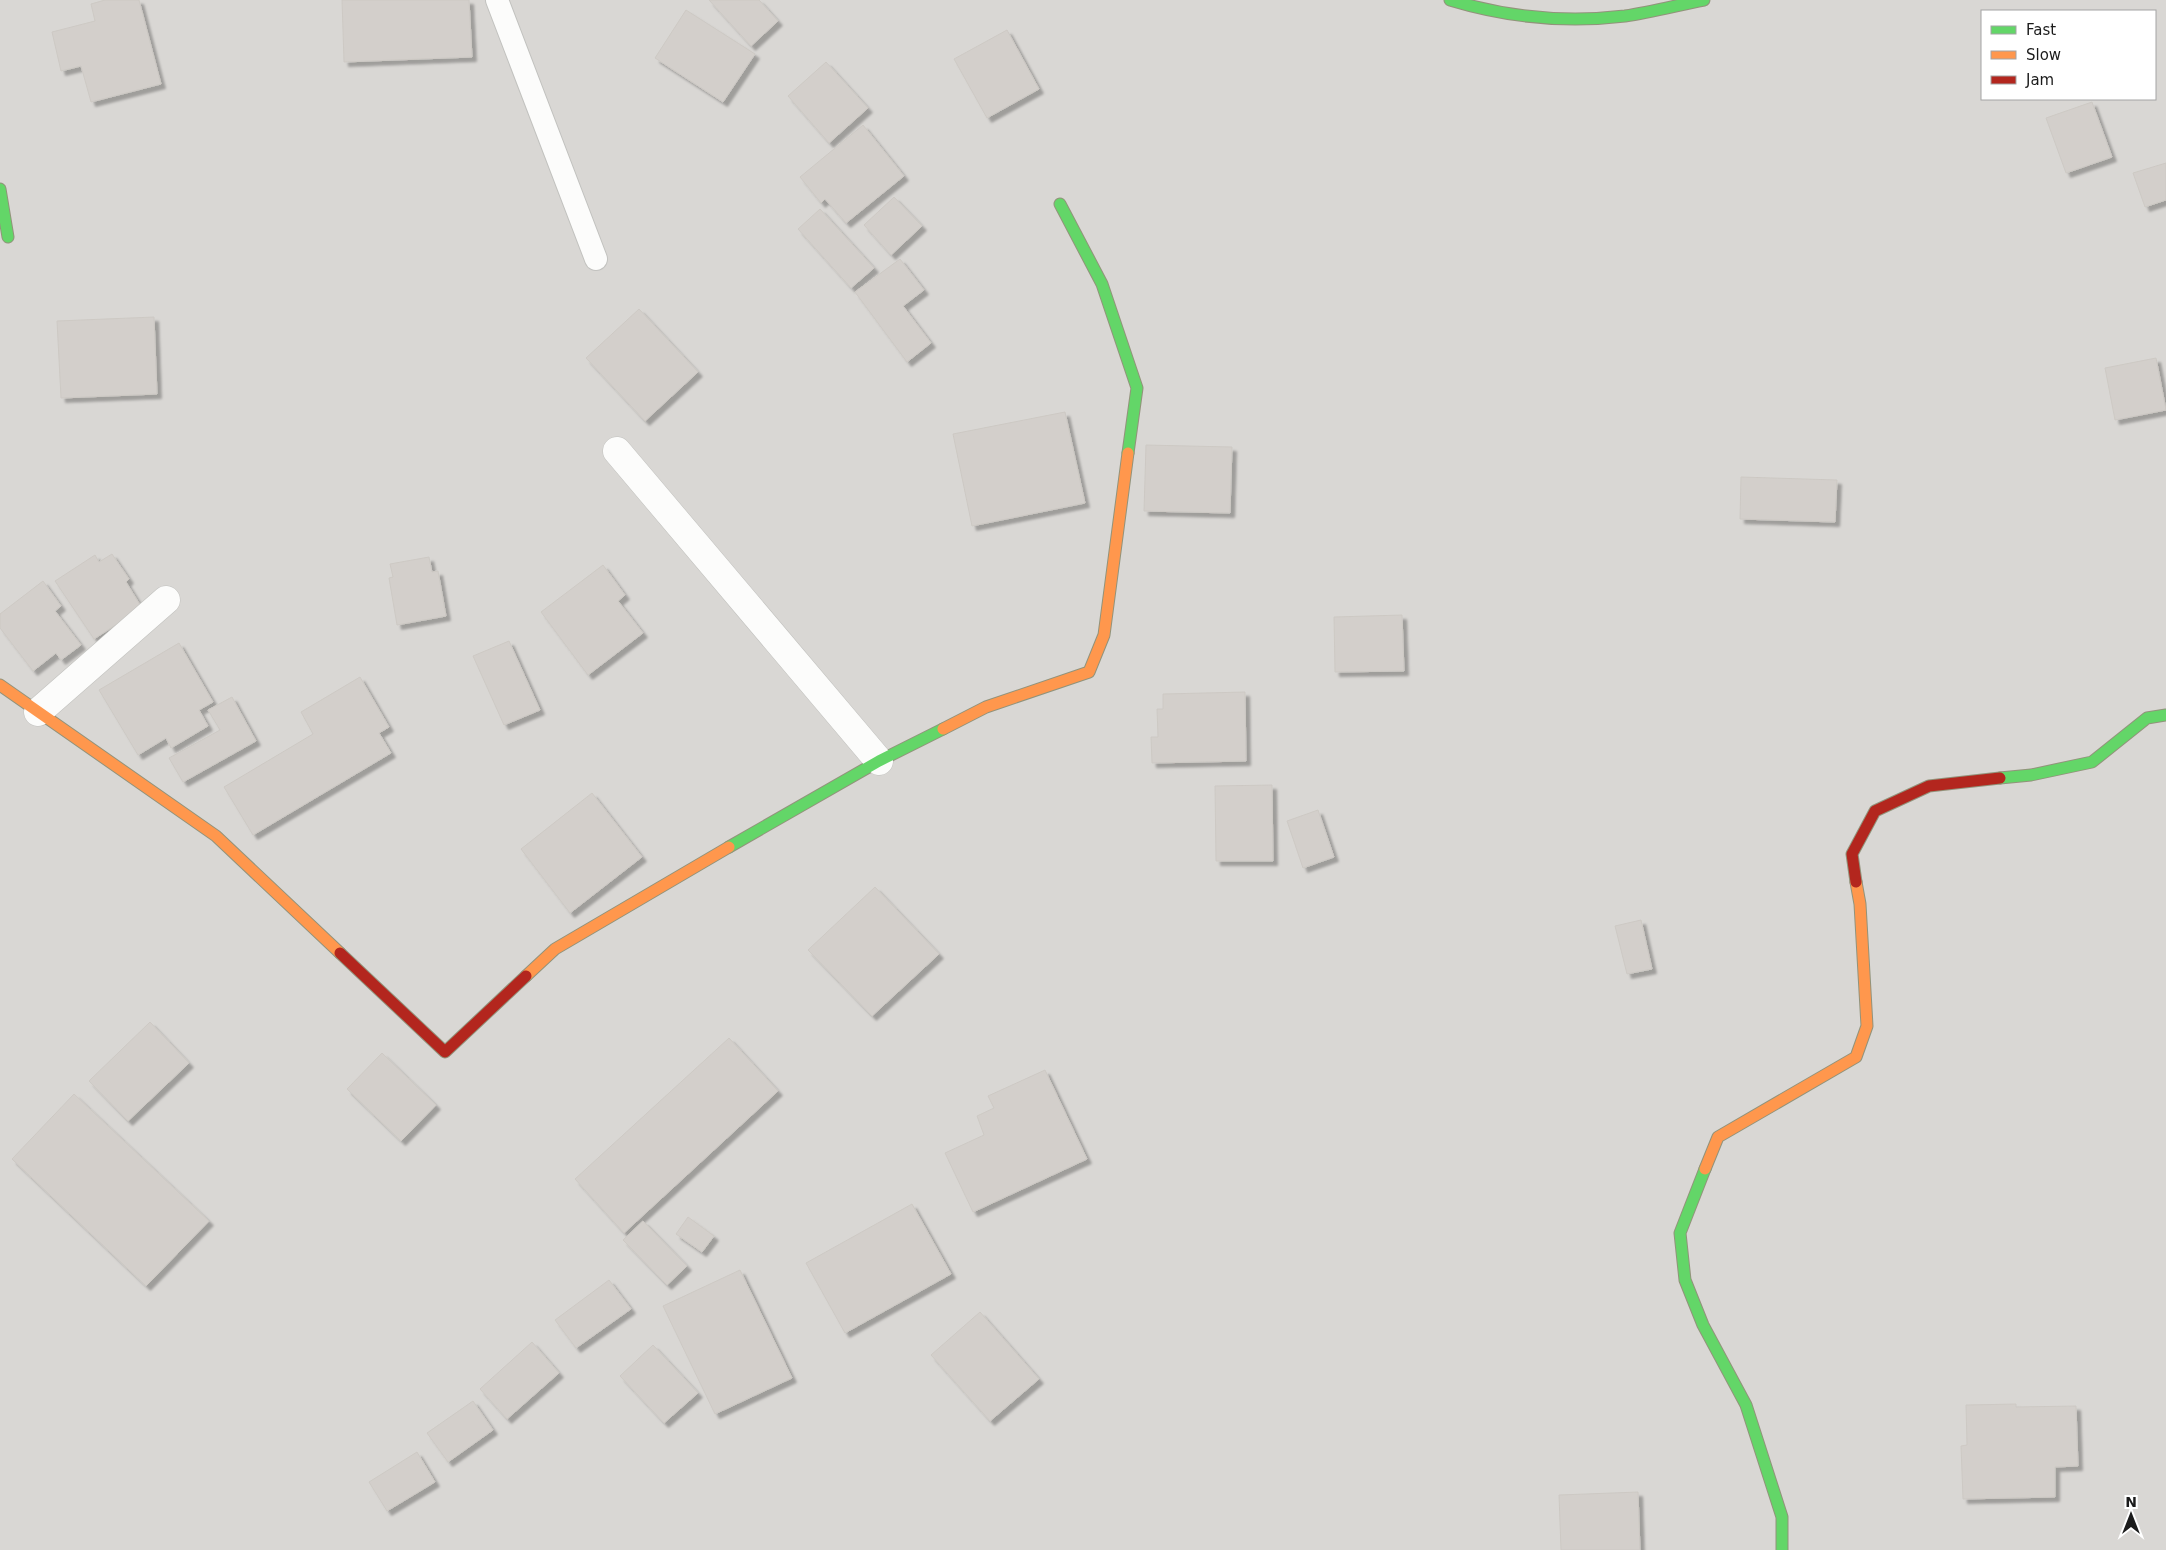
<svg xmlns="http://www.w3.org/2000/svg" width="2166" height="1550" font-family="'DejaVu Sans',sans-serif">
<defs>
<filter id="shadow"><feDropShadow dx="4.5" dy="4.5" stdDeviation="1" flood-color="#0004"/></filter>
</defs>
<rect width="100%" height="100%" fill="#eae8e2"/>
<!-- residential -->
<path fill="#d9d7d4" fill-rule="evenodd" d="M0 0H2166V1550H0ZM1982 11H2155V99H1982Z"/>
<!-- building -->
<path fill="#d3cfcb" stroke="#cdc9c4" filter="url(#shadow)" d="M105 0H139L161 84 91 102 81 66 61 71 52 32 95 21 91 4Z
M342 0H469L472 57 344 62Z
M709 0H759L778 21 751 46Z
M686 10 755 54 723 102 655 58Z
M1007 30 1039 89 987 118 954 59Z
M826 62 868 108 829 143 788 96Z
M2092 102 2112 157 2066 173 2046 118Z
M863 125 904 176 846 223 825 199 821 203 800 177Z
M2166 163V200L2145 207 2133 173Z
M894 197 922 226 891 255 864 225Z
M820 209 874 268 851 288 798 229Z
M900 259 924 290 903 306 931 343 907 362 855 292Z
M639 309 698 372 645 421 586 358Z
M154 317 157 394 61 398 57 321Z
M2156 358 2166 410 2115 420 2105 368Z
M1065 412 1085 503 972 526 953 434Z
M1146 445 1232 447 1230 513 1144 511Z
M1741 477 1837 480 1835 522 1740 519Z
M112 554 129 579 126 582 142 608 94 639 55 581 95 555 99 562Z
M429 557 432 572 438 571 446 616 397 625 389 578 393 577 390 564Z
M603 565 625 595 618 601 643 633 588 675 541 612Z
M43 581 61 606 55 611 81 645 61 660 56 653 33 671 0 628V614Z
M1402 615 1404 671 1335 672 1334 617Z
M509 641 540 710 504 725 473 656Z
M179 643 213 702 199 710 208 726 171 748 166 738 138 755 99 690Z
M360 677 389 727 379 733 391 753 253 835 224 787 313 734 301 712Z
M1245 692 1246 761 1152 763 1151 737H1158L1157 709H1163V694Z
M232 697 256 741 183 782 169 758 220 730 208 710Z
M1272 785 1273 861H1216L1215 786Z
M592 793 642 857 570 913 521 849Z
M1318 810 1334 857 1303 868 1287 821Z
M875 887 939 954 872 1016 808 950Z
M1641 920 1652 969 1627 974 1615 926Z
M150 1022 189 1063 128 1121 89 1081Z
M729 1038 778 1091 624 1233 575 1179Z
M382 1053 436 1105 401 1141 347 1089Z
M1045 1070 1087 1159 973 1212 945 1153 984 1135 977 1116 994 1108 988 1096Z
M74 1094 209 1221 146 1286 12 1159Z
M912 1204 951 1274 845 1333 806 1263Z
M688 1217 714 1236 702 1252 676 1234Z
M643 1221 687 1266 667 1285 623 1240Z
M740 1270 792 1378 715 1414 663 1306Z
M609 1280 631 1309 576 1348 555 1320Z
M980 1312 1039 1379 990 1421 931 1355Z
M532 1342 559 1373 507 1419 480 1389Z
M653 1345 698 1393 664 1423 620 1376Z
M473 1401 493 1430 448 1462 427 1433Z
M2016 1404V1407L2076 1406 2078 1466 2055 1467V1497L1963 1499 1961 1446 1967 1445 1966 1405Z
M417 1452 435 1482 387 1511 369 1482Z
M1638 1492 1640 1550H1561L1559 1495Z"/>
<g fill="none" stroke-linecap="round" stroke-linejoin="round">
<defs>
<path id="lane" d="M497 0 596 259"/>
<path id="street" d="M617 451 879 761
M38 712 166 600"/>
<path id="fast" d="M1450 0C1506 17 1567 23 1625 16 1652 12 1678 5 1704 0
M0 189 8 237
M1060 204 1102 284 1137 388 1128 453
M2000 778 2031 775 2092 762 2147 718 2166 715
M729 847 879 761 943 729
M1705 1169 1680 1233 1685 1280 1703 1325 1746 1405 1782 1517V1550"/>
<path id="slow" d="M0 685 216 836 340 953
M943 729 986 707 1089 672 1104 635 1128 453
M526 976 555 949 729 847
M1705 1169 1718 1137 1856 1057 1867 1026 1860 904 1856 882"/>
<path id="jam" d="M1856 882 1852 854 1875 811 1929 786 2000 778
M340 953 445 1052 526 976"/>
</defs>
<!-- lane casing -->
<use href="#lane" stroke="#c2c2bf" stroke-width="24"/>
<!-- street casing -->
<use href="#street" stroke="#c2c2bf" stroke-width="29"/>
<!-- fast casing -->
<use href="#fast" stroke="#92937b" stroke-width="13"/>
<!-- slow casing -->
<use href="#slow" stroke="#92937b" stroke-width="13"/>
<!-- jam casing -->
<use href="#jam" stroke="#92937b" stroke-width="13"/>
<!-- lane -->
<use href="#lane" stroke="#fcfcfb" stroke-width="22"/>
<!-- street -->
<use href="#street" stroke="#fcfcfb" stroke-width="28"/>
<!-- fast -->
<use href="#fast" stroke="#63d668" stroke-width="11"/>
<!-- slow -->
<use href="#slow" stroke="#ff974d" stroke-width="11"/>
<!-- jam -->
<use href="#jam" stroke="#b3261e" stroke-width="11"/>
</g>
<!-- legend -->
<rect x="1981" y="10" width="175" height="90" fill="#ffffff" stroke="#a4a4a4"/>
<rect x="1991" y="26" width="25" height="8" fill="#63d668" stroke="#a4a4a4"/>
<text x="2026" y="35" font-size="15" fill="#1b1b1b">Fast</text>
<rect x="1991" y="51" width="25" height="8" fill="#ff974d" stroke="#a4a4a4"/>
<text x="2026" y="60" font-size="15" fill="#1b1b1b">Slow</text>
<rect x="1991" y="76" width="25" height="8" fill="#b3261e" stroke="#a4a4a4"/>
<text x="2026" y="85" font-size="15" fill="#1b1b1b">Jam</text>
<!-- north arrow -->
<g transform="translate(2131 1515)" stroke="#ffffff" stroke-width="4" paint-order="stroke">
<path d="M0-4L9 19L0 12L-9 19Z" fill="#1b1b1b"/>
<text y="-8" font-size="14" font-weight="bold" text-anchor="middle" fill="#1b1b1b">N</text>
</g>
</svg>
